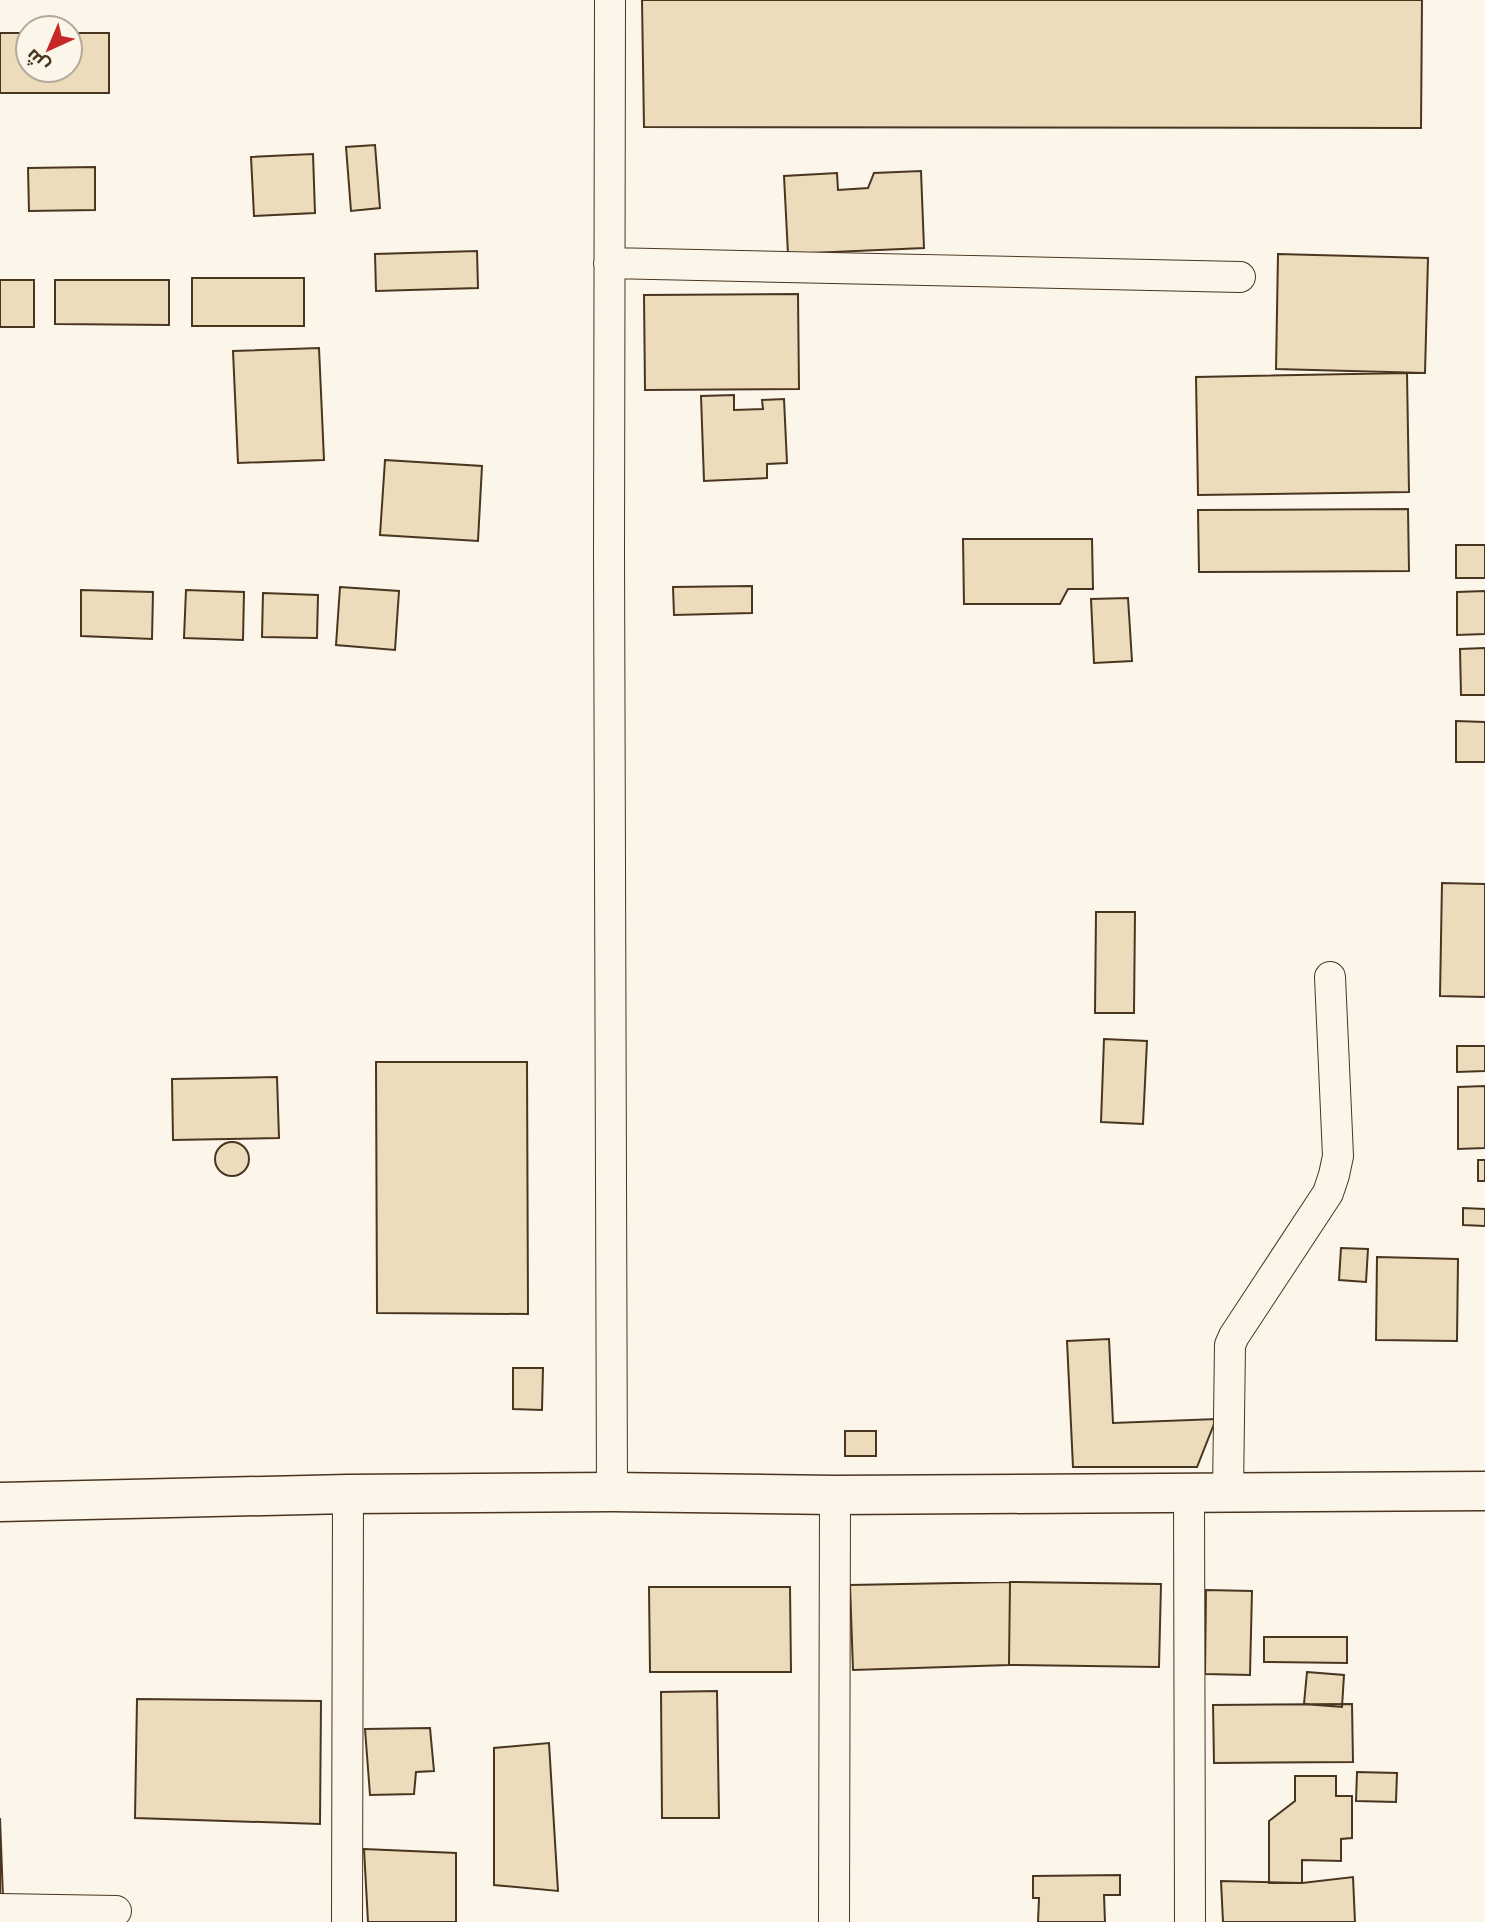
<svg xmlns="http://www.w3.org/2000/svg" width="1485" height="1922" font-family="Helvetica,Cairo,sans-serif">
<rect width="100%" height="100%" fill="#fbf6e9"/>
<!-- building -->
<path fill="#ecdcbc" stroke="#4a3520" stroke-width="2" d="M642 0H1422L1421 128 644 127Z
M0 33H28V70H70V33H109V93H0Z
M375 145 380 208 351 211 346 147Z
M313 154 315 213 254 216 251 157Z
M95 167V210L29 211 28 168Z
M921 171 924 248 788 254 784 176 837 173 838 190 868 188 874 173Z
M477 251 478 288 376 291 375 254Z
M1278 254 1428 258 1425 373 1276 369Z
M192 278H304V326H192Z
M0 280H34V327H0Z
M55 280H169V325L55 324Z
M798 294 799 389 645 390 644 295Z
M319 348 324 460 238 463 233 351Z
M1407 373 1409 492 1198 495 1196 377Z
M734 395V410L763 409 762 400 784 399 787 463 767 464V478L704 481 701 396Z
M385 460 482 466 478 541 380 535Z
M1408 509 1409 571 1199 572 1198 510Z
M963 539H1092L1093 589H1068L1060 604H964Z
M1456 545H1485V578H1456Z
M752 586V613L674 615 673 587Z
M340 587 399 591 395 650 336 645Z
M81 590 153 592 152 639 81 636Z
M186 590 244 592 243 640 184 638Z
M1485 591V634L1457 635V592Z
M263 593 318 595 317 638 262 637Z
M1128 598 1132 661 1094 663 1091 599Z
M1485 648V695H1461L1460 649Z
M1456 721 1485 722V762H1456Z
M1442 883 1485 884V997L1440 996Z
M1096 912H1135L1134 1013H1095Z
M1104 1039 1147 1041 1143 1124 1101 1122Z
M1457 1046H1485V1071L1457 1072Z
M376 1062H527L528 1314 377 1313Z
M277 1077 279 1138 173 1140 172 1079Z
M1485 1086V1148L1458 1149V1087Z
M215 1159a17 17 0 1 1 34 0a17 17 0 1 1-34 0Z
M1478 1160H1485V1181H1478Z
M1463 1208 1485 1209V1226L1463 1225Z
M1341 1248 1368 1249 1366 1282 1339 1280Z
M1377 1257 1458 1259 1457 1341 1376 1340Z
M1109 1339 1113 1423 1216 1419 1197 1467H1073L1067 1341Z
M513 1368H543L542 1410 513 1409Z
M845 1431H876V1456H845Z
M1010 1582 1009 1665 853 1670 850 1585Z
M1010 1582 1161 1584 1159 1667 1009 1665Z
M649 1587H790L791 1672H650Z
M1206 1590 1252 1591 1250 1675 1205 1674Z
M1264 1637H1347V1663L1264 1662Z
M1307 1672 1344 1675 1342 1707 1304 1704Z
M717 1691 719 1818H662L661 1692Z
M137 1699 321 1701 320 1824 135 1818Z
M1352 1704 1353 1762 1214 1763 1213 1705Z
M430 1728 434 1771 416 1772 414 1794 370 1795 365 1729Z
M549 1743 558 1891 494 1885V1748Z
M1357 1772 1397 1773 1396 1802 1356 1801Z
M1295 1776H1336V1796H1352V1838L1341 1839V1861L1302 1860V1883H1269V1821L1295 1801Z
M0 1818 3 1898 0 1897Z
M364 1849 456 1853V1922H368Z
M1120 1875V1895H1104L1105 1922H1038L1039 1898H1033V1876Z
M1353 1877 1355 1922H1223L1221 1881 1302 1883Z"/>
<g fill="none" stroke-linecap="round" stroke-linejoin="round">
<defs>
<path id="street" d="M610 0 609 553 612 1492
M609 263 1240 277
M1228 1491 1230 1345 1234 1336 1328 1193 1334 1175 1338 1156 1330 977
M1189 1492 1190 1922
M0 1909 116 1911
M347 1922 348 1494
M834 1922 835 1495"/>
<path id="secondary" d="M0 1502 348 1494 612 1492 835 1495 1485 1491"/>
</defs>
<!-- street casing -->
<use href="#street" stroke="#4a3520" stroke-width="32"/>
<!-- secondary casing -->
<use href="#secondary" stroke="#4a3520" stroke-width="41"/>
<!-- street -->
<use href="#street" stroke="#fbf6e9" stroke-width="30"/>
<!-- secondary -->
<use href="#secondary" stroke="#fbf6e9" stroke-width="38"/>
</g>
<!-- north arrow -->
<g transform="translate(49 49) rotate(224)"><circle r="33" fill="#fbf6e9" stroke="#b4a999" stroke-width="2"/>
<path d="M0-5L12 26L0 18L-12 26Z" fill="#c62828"/>
<text y="-10" font-size="19" font-weight="bold" text-anchor="middle" fill="#4a3520">ش</text>
</g>
</svg>
